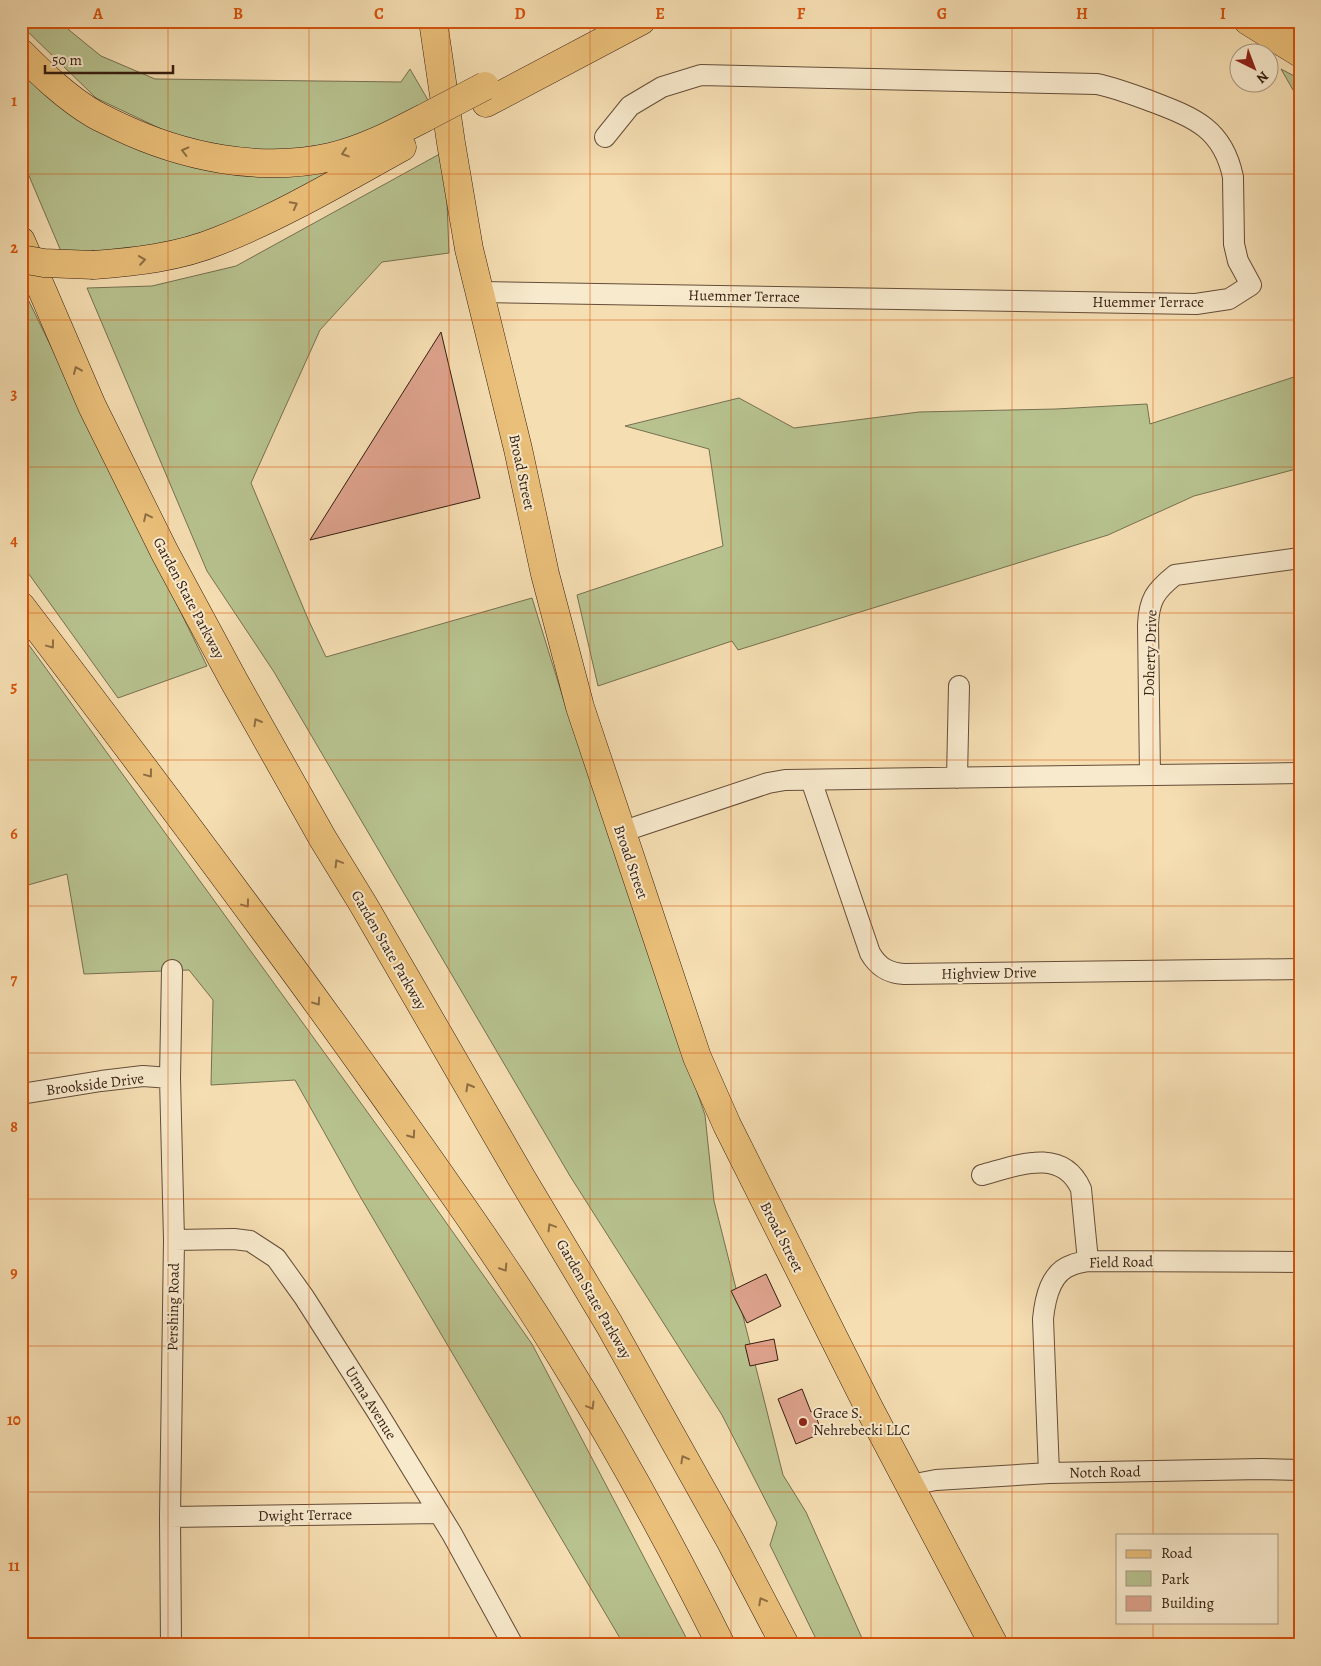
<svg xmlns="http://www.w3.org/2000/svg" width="1321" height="1666" font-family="Alegreya,serif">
<rect width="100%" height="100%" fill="#f5deb2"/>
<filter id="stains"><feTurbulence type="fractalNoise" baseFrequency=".004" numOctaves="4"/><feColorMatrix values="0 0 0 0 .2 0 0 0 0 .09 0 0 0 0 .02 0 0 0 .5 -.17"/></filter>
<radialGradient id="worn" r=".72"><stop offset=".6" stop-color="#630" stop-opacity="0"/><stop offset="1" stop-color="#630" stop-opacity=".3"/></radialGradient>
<!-- green -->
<path fill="#b7c28f" stroke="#767050" d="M21 21H62L69 30 101 56 155 79 401 82 410 69 432 107 392 129 268 158 201 148 96 98 21 25Z
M21 62 125 143 246 176 360 166 209 240 63 256 21 157Z
M1281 69 1300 79V102Z
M445 151 449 253 382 262 320 330 251 483 308 619 326 657 532 598 568 714 705 1115 714 1201 783 1475 806 1512 865 1645H819L770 1545 777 1523 722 1415 570 1176 274 672 207 571 87 288 152 286 236 266Z
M21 285 207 666 118 698 21 563Z
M1300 375V468L1194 496 1108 535 738 650 732 641 598 686 577 595 723 546 709 449 625 426 739 398 794 428 919 412 1056 409 1147 404 1150 424Z
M21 634 392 1146 532 1344 690 1645H624L361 1198 295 1080 211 1085 213 1000 189 970 84 974 67 874 21 887Z"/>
<!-- building -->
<path fill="#dda28c" stroke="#351d10" d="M441 332 480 498 310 540Z
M766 1274 781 1306 747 1323 731 1291Z
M774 1339 778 1360 750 1366 745 1345Z
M802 1389 811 1412 814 1411 822 1433 796 1444 778 1399Z"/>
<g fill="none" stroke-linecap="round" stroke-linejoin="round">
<defs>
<path id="minor" d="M480 292 1196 304 1229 299 1251 285 1238 261 1234 244 1233 177C1223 129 1195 118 1153 102 1134 95 1116 88 1097 84L701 75 662 87 630 106 605 137
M1150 775 1148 625C1149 600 1155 591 1175 575L1300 558
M957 778 959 686
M811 780 870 953C878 967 888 973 904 974L1300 969
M621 832 768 783 785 780 1300 773
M21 1094 101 1081 143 1076 170 1078
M982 1175C1016 1166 1062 1146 1081 1189L1088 1261
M174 1240 234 1239 250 1241 276 1258 304 1297 376 1410 452 1534 513 1645
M1049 1473 1043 1319C1045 1299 1050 1272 1072 1265 1077 1263 1083 1262 1088 1261L1300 1262
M910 1485 936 1480 1049 1473 1262 1469 1300 1470
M170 1517 439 1513
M171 1645 170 1517 174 1240 170 1078 172 970"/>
<path id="primary" d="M433 21 451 143 469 249 518 449 545 574 580 707 697 1057 727 1125 869 1408 994 1645"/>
<path id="trunk" d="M1292 21 1300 26"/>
<path id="motorway" d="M1248 21 1300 53
M21 53C43 75 67 98 94 114 101 118 110 122 118 126 183 157 260 173 331 157 364 149 393 134 422 119
M486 103 641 21
M21 241 92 406 165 553 234 681 323 839 363 904 521 1177 609 1324 731 1542 785 1645
M94 265C135 262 179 257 218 241 282 216 342 180 402 147
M21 606C142 765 262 924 378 1087 441 1176 505 1265 562 1358 620 1451 672 1547 721 1645"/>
</defs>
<!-- minor casing -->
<use href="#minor" stroke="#654d38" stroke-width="22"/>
<!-- primary casing -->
<use href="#primary" stroke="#351d10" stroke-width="29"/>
<!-- trunk casing -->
<use href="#trunk" stroke="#351d10" stroke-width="29"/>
<!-- motorway casing -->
<use href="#motorway" stroke="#351d10" stroke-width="29"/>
<!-- minor -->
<use href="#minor" stroke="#f8eacd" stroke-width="20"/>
<!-- primary -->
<use href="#primary" stroke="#eabf79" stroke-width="28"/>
<!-- trunk -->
<use href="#trunk" stroke="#eabf79" stroke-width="28"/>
<!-- motorway -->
<use href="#motorway" stroke="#eabf79" stroke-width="28"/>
<defs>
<path id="motorway-bridge" d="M422 119 485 86
M21 259 44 263 94 265"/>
</defs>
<!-- motorway-bridge casing -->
<use href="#motorway-bridge" stroke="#351d10" stroke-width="29" stroke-linecap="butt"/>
<!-- motorway-bridge -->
<use href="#motorway-bridge" stroke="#eabf79" stroke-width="28"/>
</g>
<!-- one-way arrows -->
<defs><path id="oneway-chevron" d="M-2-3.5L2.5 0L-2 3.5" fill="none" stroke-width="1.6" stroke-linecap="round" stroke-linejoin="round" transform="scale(1.25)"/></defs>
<g stroke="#906e44">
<use href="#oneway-chevron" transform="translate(185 151) rotate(-166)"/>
<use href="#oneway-chevron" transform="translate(345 153) rotate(162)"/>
<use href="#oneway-chevron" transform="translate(294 205) rotate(-28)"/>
<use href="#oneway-chevron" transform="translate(142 260) rotate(-8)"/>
<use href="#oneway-chevron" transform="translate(77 370) rotate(-113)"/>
<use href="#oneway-chevron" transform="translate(147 517) rotate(-116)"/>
<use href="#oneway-chevron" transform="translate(51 645) rotate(53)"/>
<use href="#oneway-chevron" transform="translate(257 722) rotate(-120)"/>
<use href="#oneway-chevron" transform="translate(149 774) rotate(53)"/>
<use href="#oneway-chevron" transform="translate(338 863) rotate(-121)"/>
<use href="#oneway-chevron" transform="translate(246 904) rotate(53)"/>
<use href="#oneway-chevron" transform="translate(317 1002) rotate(55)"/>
<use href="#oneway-chevron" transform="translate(469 1087) rotate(-120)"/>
<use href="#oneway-chevron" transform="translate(412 1135) rotate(55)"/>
<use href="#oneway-chevron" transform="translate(551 1227) rotate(-121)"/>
<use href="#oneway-chevron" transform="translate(504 1268) rotate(57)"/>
<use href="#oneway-chevron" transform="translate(591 1406) rotate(59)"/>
<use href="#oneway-chevron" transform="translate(684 1459) rotate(-119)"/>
<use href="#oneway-chevron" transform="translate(762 1601) rotate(-118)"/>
</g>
<!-- grid -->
<path fill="none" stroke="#d6530c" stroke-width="1" stroke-opacity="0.55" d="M168 21V1645M309 21V1645M449 21V1645M590 21V1645M731 21V1645M871 21V1645M1012 21V1645M1153 21V1535M21 174H1300M21 320H1300M21 467H1300M21 613H1300M21 760H1300M21 906H1300M21 1053H1300M21 1199H1300M21 1346H1300M21 1492H1300M1153 1622V1645"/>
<!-- markers -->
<circle fill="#8f2418" stroke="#f8eacd" stroke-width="2" cx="803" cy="1422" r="5"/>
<g text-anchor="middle" stroke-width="4" stroke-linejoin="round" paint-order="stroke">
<!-- street labels -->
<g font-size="15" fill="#351d10" stroke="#f8eacd">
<text transform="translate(744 296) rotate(1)" y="5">Huemmer Terrace</text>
<text x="1148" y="307">Huemmer Terrace</text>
<text transform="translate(522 472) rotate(78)" y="5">Broad Street</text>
<text transform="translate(189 598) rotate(62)" y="5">Garden State Parkway</text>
<text transform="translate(1150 653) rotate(-88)" y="5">Doherty Drive</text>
<text transform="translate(631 862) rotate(71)" y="5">Broad Street</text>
<text transform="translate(389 950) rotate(60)" y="5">Garden State Parkway</text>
<text transform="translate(989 973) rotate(-1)" y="5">Highview Drive</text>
<text transform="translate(95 1084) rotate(-7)" y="5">Brookside Drive</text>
<text transform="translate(782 1237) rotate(63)" y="5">Broad Street</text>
<text transform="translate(1121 1262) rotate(-1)" y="5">Field Road</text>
<text transform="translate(594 1299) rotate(60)" y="5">Garden State Parkway</text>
<text transform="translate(173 1307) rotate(-89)" y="5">Pershing Road</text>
<text transform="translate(371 1403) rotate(58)" y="5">Urma Avenue</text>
<text transform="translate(1105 1472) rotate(-1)" y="5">Notch Road</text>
<text transform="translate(305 1515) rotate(-1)" y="5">Dwight Terrace</text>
</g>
<!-- poi labels -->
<g font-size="15" fill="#351d10" stroke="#f8eacd" text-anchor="start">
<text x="813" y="1418">Grace S.<tspan x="813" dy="17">Nehrebecki LLC</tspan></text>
</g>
</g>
<!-- margin -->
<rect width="1321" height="1666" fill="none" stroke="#f5deb2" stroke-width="55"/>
<!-- legend -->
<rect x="1116" y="1534" width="162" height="90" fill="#f8eacd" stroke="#aa9881"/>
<rect x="1126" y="1550" width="25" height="8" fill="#eabf79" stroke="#aa9881"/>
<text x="1161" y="1558" font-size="15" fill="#351d10">Road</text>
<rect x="1126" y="1571" width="25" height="15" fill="#b7c28f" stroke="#aa9881"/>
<text x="1161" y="1584" font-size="15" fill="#351d10">Park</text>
<rect x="1126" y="1596" width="25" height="15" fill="#dda28c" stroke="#aa9881"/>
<text x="1161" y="1608" font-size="15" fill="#351d10">Building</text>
<!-- north arrow -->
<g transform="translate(1254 68) rotate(138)"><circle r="24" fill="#f8eacd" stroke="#aa9881"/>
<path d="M0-4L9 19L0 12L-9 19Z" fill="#8f2418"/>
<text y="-8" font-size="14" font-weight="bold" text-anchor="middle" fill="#351d10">N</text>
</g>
<!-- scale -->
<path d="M45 65v8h128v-8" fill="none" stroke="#351d10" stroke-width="2.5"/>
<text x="52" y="65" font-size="15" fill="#351d10" stroke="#f8eacd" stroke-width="4" paint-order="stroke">50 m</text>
<rect x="28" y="28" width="1266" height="1610" fill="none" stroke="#d6530c" stroke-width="2"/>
<g font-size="16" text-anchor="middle" font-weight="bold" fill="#d6530c">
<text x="98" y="19">A</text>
<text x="238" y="19">B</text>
<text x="379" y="19">C</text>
<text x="520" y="19">D</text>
<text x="660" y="19">E</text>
<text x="801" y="19">F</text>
<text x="942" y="19">G</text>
<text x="1082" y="19">H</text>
<text x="1223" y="19">I</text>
<text x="14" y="106">1</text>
<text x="14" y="253">2</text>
<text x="14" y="399">3</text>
<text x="14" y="546">4</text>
<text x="14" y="692">5</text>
<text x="14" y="839">6</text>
<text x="14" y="985">7</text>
<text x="14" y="1132">8</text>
<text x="14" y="1278">9</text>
<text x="14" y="1425">10</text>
<text x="14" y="1571">11</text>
</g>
<rect width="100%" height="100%" filter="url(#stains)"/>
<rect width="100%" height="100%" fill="url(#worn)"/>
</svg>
